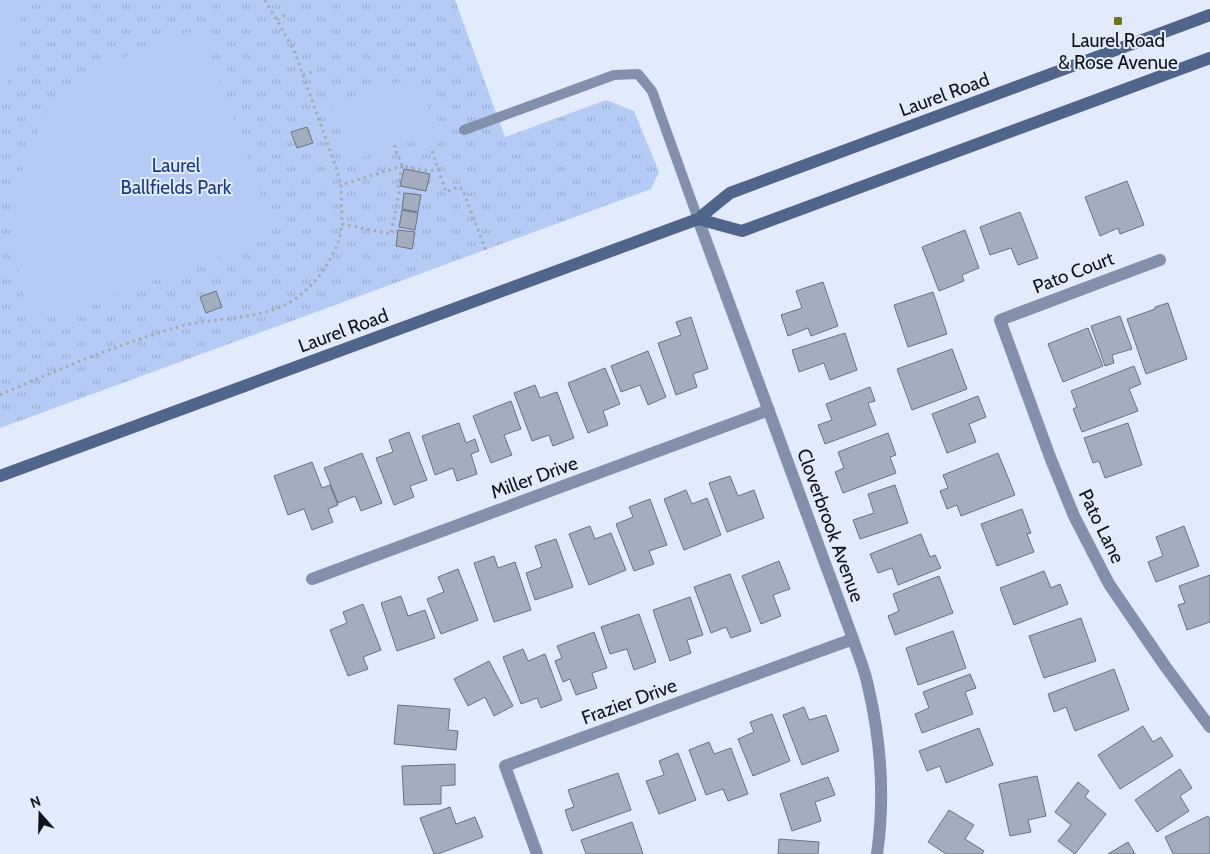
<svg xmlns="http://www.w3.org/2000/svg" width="1210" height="854" font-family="Cabin,sans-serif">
<defs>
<pattern id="grass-tufts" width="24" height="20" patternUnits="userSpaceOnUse" patternTransform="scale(1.25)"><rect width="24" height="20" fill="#b5cbf5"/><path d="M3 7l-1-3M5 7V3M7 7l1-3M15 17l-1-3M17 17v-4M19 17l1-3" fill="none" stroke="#9badd1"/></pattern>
</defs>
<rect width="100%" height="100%" fill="#e1ebfc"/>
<!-- grass -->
<path fill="url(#grass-tufts)" d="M0 0H455L505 137 606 100 634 111 659 172 651 189 0 428Z"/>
<!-- garden -->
<path fill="#b5cbf5" d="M0 0H22V2L20 42 7 86 0 97Z
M201 28 268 214 252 246 31 324 13 246 15 187 40 126 85 78 137 51Z
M416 76 436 131 352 161 332 105Z"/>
<!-- building -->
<path fill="#a4adbd" stroke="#6a7282" d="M307 127 313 143 297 148 291 132Z
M404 169 430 174 426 191 400 186Z
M1127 181 1144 225 1120 234 1118 228 1100 236 1085 197Z
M404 193 421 195 418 212 402 209Z
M402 210 418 213 415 230 399 227Z
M1020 212 1038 258 1018 265 1011 248 990 255 980 227Z
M398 230 415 232 412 249 396 246Z
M965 230 979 268 962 275 964 281 939 291 922 247Z
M823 282 838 326 811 336 808 328 788 336 781 315 802 308 796 291Z
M216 291 222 307 206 313 200 297Z
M933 292 947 334 908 347 894 305Z
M1168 303 1187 359 1146 374 1127 319 1155 309V307Z
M1120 316 1132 349 1112 355 1114 363 1105 366 1091 326Z
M691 317 708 369 693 374 697 387 676 395 658 343 681 335 676 322Z
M1088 328 1103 366 1063 382 1048 344Z
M845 333 857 370 830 380 824 363 799 372 792 350Z
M952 349 967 389 912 410 897 369Z
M648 351 666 397 648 405 640 385 621 392 611 366Z
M1134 366 1141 384 1129 389 1138 411 1082 432 1073 409 1077 407 1071 391Z
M605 368 620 404 603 411 608 425 588 433 568 383Z
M535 385 540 398 557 392 574 438 553 446 549 435 532 441 514 393Z
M870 387 875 401 868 403 876 425 825 444 818 425 832 420 826 404Z
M978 396 986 417 969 424 976 442 947 453 932 414Z
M511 401 521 429 504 435 512 455 491 463 473 416Z
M459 423 466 443 475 439 479 451 471 454 477 474 457 481 453 468 435 475 422 436Z
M1128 423 1142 465 1105 478 1099 461 1093 463 1084 438Z
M409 432 427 480 410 486 414 497 394 505 376 458 393 452 389 440Z
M888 433 896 455 890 457 896 473 843 493 835 472 844 468 838 452Z
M362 453 382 503 361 511 355 496 338 503 324 468Z
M998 453 1015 495 961 516 957 505 947 509 940 491 948 488 943 475Z
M312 462 322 488 330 485 338 505 328 509 333 522 312 530 304 509 288 515 274 476Z
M730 476 738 496 754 490 764 518 727 532 709 483Z
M895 485 908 523 860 539 853 520 874 513 868 494Z
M686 490 692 504 707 498 721 535 684 550 664 499Z
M650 499 667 545 649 551 654 564 634 571 616 524 633 517 629 507Z
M1022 509 1031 533 1027 534 1034 552 997 566 981 524Z
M590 526 595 539 611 533 626 570 589 585 569 534Z
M1184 526 1199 566 1156 582 1148 562 1163 556 1156 537Z
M921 534 930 557 935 555 941 568 898 585 892 568 878 573 870 554Z
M556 539 573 587 535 600 526 573 542 567 535 546Z
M494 556 498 568 515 562 531 610 494 622 474 563Z
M779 561 790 589 773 595 781 616 761 624 742 576Z
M458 569 478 620 441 634 427 599 444 592 438 577Z
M1044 571 1051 588 1060 584 1068 604 1014 625 1000 588Z
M730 574 751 631 731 638 726 627 711 633 694 587Z
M1210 575V622L1187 630 1178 605 1185 603 1179 586Z
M939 576 953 613 895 635 888 616 899 611 893 594Z
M401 596 408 616 425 610 435 638 397 651 381 603Z
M690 597 703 635 687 640 691 653 670 661 653 610Z
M363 604 381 650 363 657 368 669 348 676 330 630 347 623 343 612Z
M639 614 656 662 634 670 627 649 610 654 601 627Z
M1081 618 1096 661 1044 678 1029 636Z
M953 631 966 668 918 685 906 648Z
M594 632 607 668 592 673 597 688 576 695 570 679 563 682 555 661 562 658 557 646Z
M523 649 528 661 545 654 562 700 541 708 537 698 521 704 503 657Z
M489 661 513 706 494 716 485 697 468 706 454 679Z
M1114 669 1129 710 1075 731 1066 707 1054 712 1048 694Z
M970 674 976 688 965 692 973 714 922 733 915 714 929 708 923 692Z
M398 705 450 709 448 730 458 731 456 750 394 744Z
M804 707 809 720 826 715 839 751 802 765 783 715Z
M772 714 790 761 753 776 738 739 754 732 750 722Z
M1143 726 1153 742 1161 737 1173 756 1120 789 1098 755Z
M979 728 993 765 946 783 940 766 927 771 919 751Z
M709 742 714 754 731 748 748 794 728 801 723 789 706 795 689 750Z
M678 753 696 800 659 814 646 781 664 775 659 761Z
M455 764V785L441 786V804L404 805 402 766Z
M1180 769 1192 788 1180 796 1189 811 1157 832 1135 800Z
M618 773 631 810 572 831 565 810 574 807 568 790Z
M1037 776 1046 816 1028 820 1031 832 1010 836 999 784Z
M828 777 835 795 815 802 821 821 792 831 780 794Z
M1078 782 1089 791 1085 797 1106 814 1075 854 1058 841 1071 825 1055 812Z
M450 807 456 824 475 817 483 837 438 854H434L420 818Z
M949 810 974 825 965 839 984 851 982 854H946L928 842Z
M1208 816 1210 820V854H1173L1165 837Z
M632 822 643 854H586L581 840Z
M779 839 819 842 818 854H778Z
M1128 842 1135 854H1108Z"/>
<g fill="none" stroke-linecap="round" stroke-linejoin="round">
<!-- path -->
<path stroke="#a2aab7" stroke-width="3" stroke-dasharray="2.5 4" stroke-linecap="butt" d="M265 0 289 41 295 53 336 167 341 185
M277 20 285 15
M303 75 312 72
M394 145 402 166 430 171 443 168
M432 151 446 192 459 187 463 190 487 254
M402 166 398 186 399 193 391 234 342 224 341 185Z
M0 395C58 369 117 345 178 327 215 316 261 322 295 299 314 286 330 264 338 242 340 237 341 230 342 224"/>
<!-- service -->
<path stroke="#8290ac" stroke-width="10" d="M464 130 614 75 638 74 652 91 698 219"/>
<!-- minor -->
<path stroke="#8290ac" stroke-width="12" d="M698 219 853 639C858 655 865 670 868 686 881 741 885 798 877 854
M1160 260 1000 320 1050 457 1074 516 1109 584 1165 666 1210 727
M312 579 769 410
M537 854 505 766 853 639"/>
<!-- secondary -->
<path stroke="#51658c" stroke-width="12" d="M698 219 742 231 1210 58
M0 476 698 219 730 193 1210 15"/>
</g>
<!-- markers -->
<rect fill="#6d731b" stroke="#e1ebfc" stroke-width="2" x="1113" y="16" width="10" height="10" rx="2.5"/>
<g text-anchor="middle" stroke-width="4" stroke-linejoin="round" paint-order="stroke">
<!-- poi labels -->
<g font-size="19" fill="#11141a" stroke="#e1ebfc">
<text x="1118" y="47">Laurel Road<tspan x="1118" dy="22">&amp; Rose Avenue</tspan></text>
</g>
<!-- street labels -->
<g font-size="19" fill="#11141a" stroke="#e1ebfc">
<text transform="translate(944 94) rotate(-20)" y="7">Laurel Road</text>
<text transform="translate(1073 272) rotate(-21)" y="7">Pato Court</text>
<text transform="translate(343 330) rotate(-20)" y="7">Laurel Road</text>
<text transform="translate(534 477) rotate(-20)" y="7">Miller Drive</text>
<text transform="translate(831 525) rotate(70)" y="7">Cloverbrook Avenue</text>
<text transform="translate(1102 526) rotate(64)" y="7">Pato Lane</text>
<text transform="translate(629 701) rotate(-20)" y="7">Frazier Drive</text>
</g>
<!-- park labels -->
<g font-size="19" fill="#1b3b84" stroke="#e1ebfc">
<text x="176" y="172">Laurel<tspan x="176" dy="22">Ballfields Park</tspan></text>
</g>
</g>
<!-- north arrow -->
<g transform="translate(40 814) rotate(340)" stroke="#e1ebfc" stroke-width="4" paint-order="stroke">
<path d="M0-4L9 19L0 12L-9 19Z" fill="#11141a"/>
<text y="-8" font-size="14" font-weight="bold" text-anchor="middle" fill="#11141a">N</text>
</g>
</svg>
